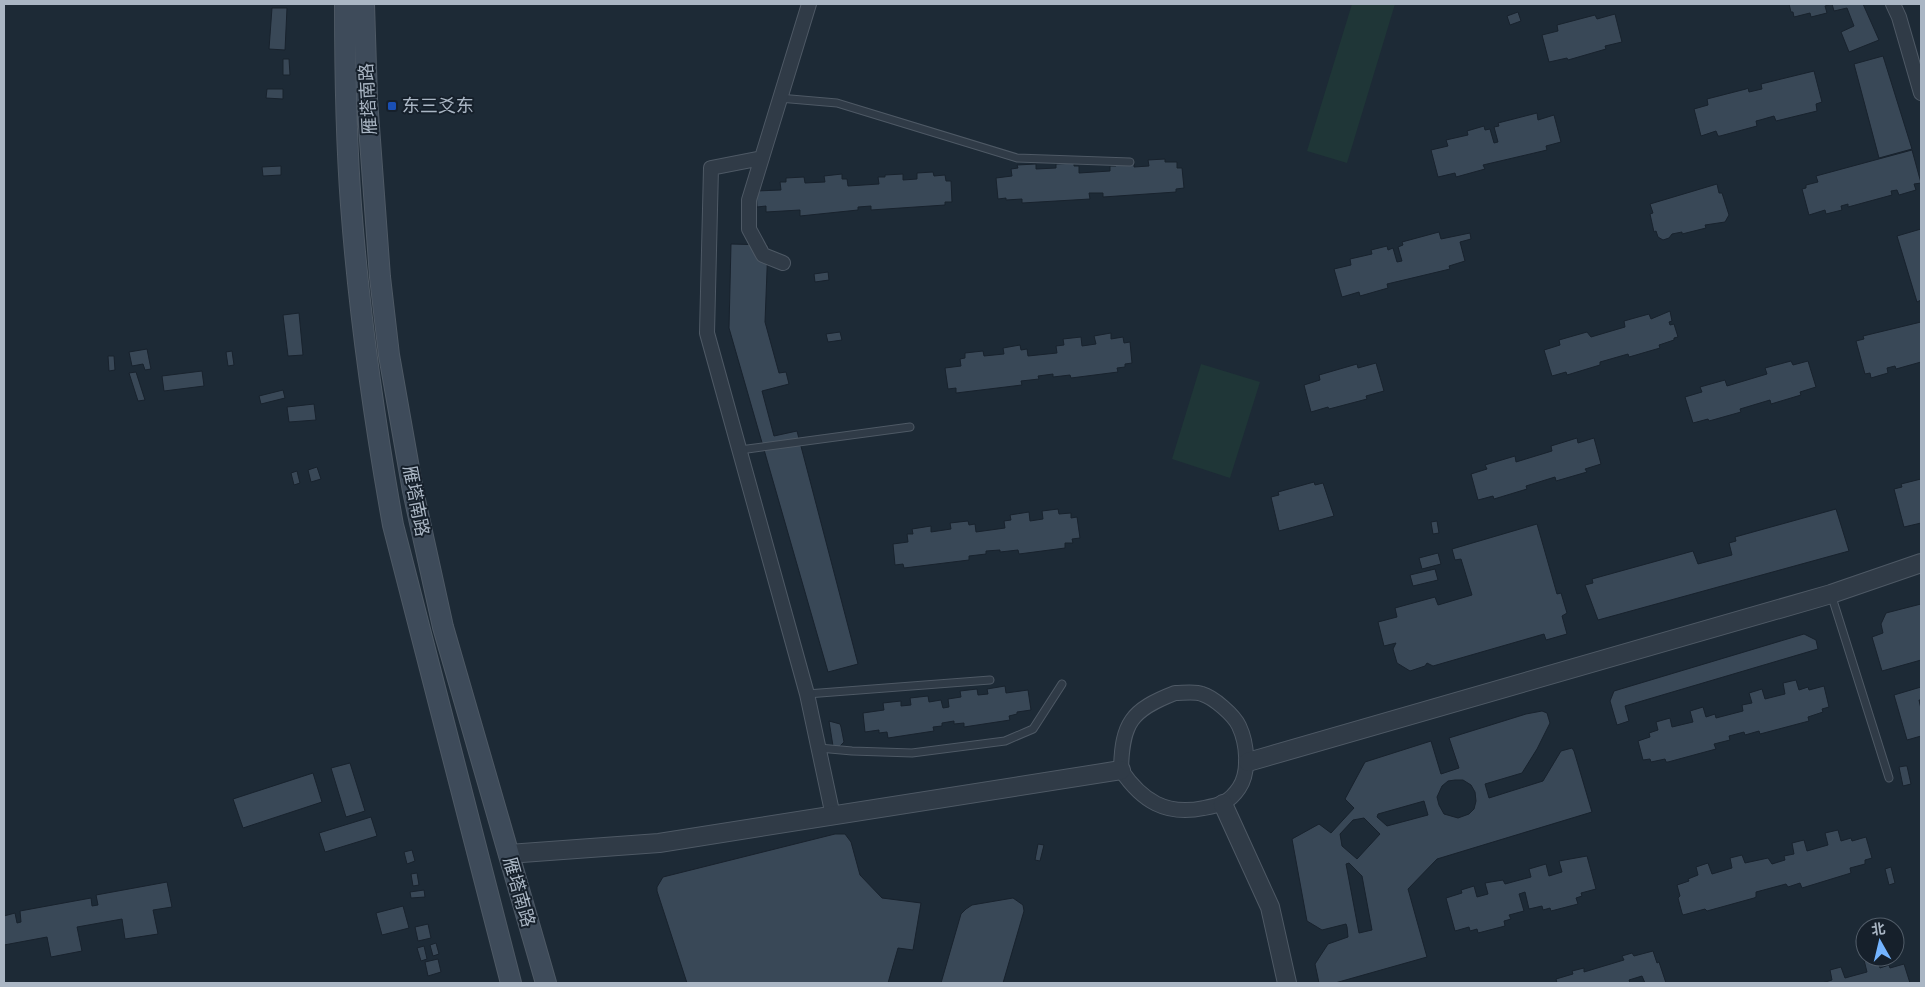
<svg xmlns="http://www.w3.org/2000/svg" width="1925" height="987" font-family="'Nunito Sans','Noto Sans SC',sans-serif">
<rect width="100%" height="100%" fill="#1d2a36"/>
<!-- green -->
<path fill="#1f3637" d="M1352 4H1395L1347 163 1307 151Z
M1201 364 1260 382 1230 478 1172 459Z"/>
<!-- building -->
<path fill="#394857" stroke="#18222d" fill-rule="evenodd" d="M1789 4H1863L1879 40 1849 52 1841 32 1854 26 1847 8 1834 11 1832 4 1825 6 1827 13 1811 17 1810 13 1794 17 1793 12H1791Z
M272 8H287L285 50 269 49Z
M1518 12 1521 21 1510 25 1507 16Z
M1615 14 1622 42 1605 46 1606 49 1568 60 1567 58 1549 62 1542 35 1558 31 1557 25 1595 15 1597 19Z
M1883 56 1912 149 1879 158 1854 64Z
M283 59H289L290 75H283Z
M1814 71 1822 102 1816 104 1817 111 1776 121 1774 116 1760 120 1756 121 1757 126 1720 136H1718L1716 131 1701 136 1694 109 1708 105 1707 99 1746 89 1748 88 1749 92 1762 89 1761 84Z
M267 89H283V99L266 98Z
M1537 113 1538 120 1554 115 1561 142 1546 146 1547 150 1483 165 1485 169 1456 177 1455 173 1438 177 1431 150 1448 146 1446 140 1468 135 1467 131 1484 126 1485 130 1490 129 1494 143 1498 142 1494 127 1499 126 1498 123Z
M1912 150 1921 183 1914 184 1916 190 1899 195 1897 190 1891 191 1892 195 1848 207V204L1841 206 1842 210 1826 214 1825 210 1809 215 1802 189 1806 188V185L1818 182 1816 176Z
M1165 159V162H1177V168H1182L1184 188 1176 189V192L1103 197V193H1089L1090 199 1022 203V199L1006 200V198L998 199 996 178 1012 176 1011 169 1018 168 1017 165 1036 164V169L1056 168V164L1074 163V166H1079V173L1110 171V166H1116V162L1134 160V167L1149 166 1148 160Z
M281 166V175L263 176 262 167Z
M933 172 934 176 945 175 946 181H951L952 202H945V205L871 210V206L858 207V210L800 216V210L766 212V206L757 207 756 191 781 190 780 182H786V178L804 177 805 183 825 182 824 176 842 174V179H847L848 186 879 184 878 177H885V175L903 174V180L917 179V173Z
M1717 184 1719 193H1722L1729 215 1725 222 1705 225 1706 228 1682 234V232L1672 234 1669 238 1663 240 1658 237 1656 231 1654 232 1650 214 1653 213 1650 204Z
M1921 229V300L1917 302 1897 236Z
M1439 232 1441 239 1470 233 1471 239 1460 242 1465 261 1449 266 1450 269 1387 284 1388 288 1360 296 1359 292 1342 297 1334 269 1351 265 1350 259 1372 254 1371 250 1387 246 1388 250 1393 248 1397 262 1402 261 1398 247 1403 245 1402 242Z
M731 244 768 245 765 322 779 373 786 372 789 384 762 391 774 436 797 431 858 664 828 672 729 328Z
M828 272 829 280 815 282 814 274Z
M1670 311 1672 321 1669 322 1670 325 1674 324 1678 337 1674 338V340L1659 345 1660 348 1629 357 1628 354 1600 362V365L1567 375 1566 372 1552 376 1544 350 1560 345 1559 340 1587 332 1591 337 1625 327 1624 321 1649 314 1651 319Z
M299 313 303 355 288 356 283 315Z
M1921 322V362L1896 369 1895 366 1887 368 1888 373 1871 378 1870 373 1865 374 1856 341 1864 339 1863 336Z
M840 332 842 340 828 342 826 334Z
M1111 333V339L1123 337 1124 343 1130 342 1132 363 1125 364V367L1117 368 1118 372 1071 378 1070 375 1053 377V374L1038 376 1039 379 1021 381 1022 385 956 393V388L948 389 945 368 961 366 960 359 965 358V353L983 351 984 356 1004 354 1003 348 1020 345 1021 350 1027 349 1028 356 1057 353 1056 346 1064 345 1063 339 1081 337 1082 346 1096 344 1094 336Z
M147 349 151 369 145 370 143 364 132 366 129 352Z
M232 351 234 365 228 366 226 352Z
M108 356H114L115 370 109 371Z
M1791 361 1793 365 1808 361 1816 387 1800 392 1801 395 1771 404 1770 400 1740 409 1741 412 1709 421 1708 419 1693 423 1685 397 1702 392 1700 387 1725 380 1727 386 1767 374 1765 368Z
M1376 363 1384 391 1366 396 1367 399 1329 409 1328 407 1311 412 1304 385 1320 380 1319 375 1357 364 1358 368Z
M202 371 204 386 164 391 162 376Z
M136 372 145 400 138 401 129 373Z
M283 390 285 398 261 404 259 396Z
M314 404 316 420 289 422 287 407Z
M1577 438 1578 443 1594 438 1601 464 1585 469 1587 472 1556 481 1555 477 1526 486 1527 489 1494 499 1493 496 1478 500 1471 474 1487 469 1485 465 1515 456 1516 462 1552 451 1551 446Z
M317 467 321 479 311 482 308 470Z
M297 471 300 483 294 485 291 473Z
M1921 479V523L1904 527 1894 489 1902 487 1901 484Z
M1314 482 1315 485 1323 483 1334 516 1279 531 1271 497 1279 495 1278 492Z
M1058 509 1059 514 1071 513V518L1077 517 1080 538 1072 539 1073 543H1065V548L1019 554 1018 550 1000 552V550L986 551V554L969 556V560L904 568 903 564 895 565 893 544 908 542 907 534H913L912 529 931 526V532L951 529 950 523 968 521 969 525 975 524 976 532 1005 528 1004 521 1011 520 1010 515 1029 512 1030 521 1043 519 1042 511Z
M1836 509 1849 551 1598 620 1585 585 1593 583 1592 579 1693 551 1698 564 1732 555 1729 543 1736 541 1735 537Z
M1437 521 1439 533 1433 534 1431 522Z
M1537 524 1557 594 1561 593 1567 613 1562 616 1567 634 1546 640 1544 634 1433 666 1427 663 1425 666 1410 671 1397 663 1393 649 1396 643 1384 646 1378 622 1397 617 1395 608 1435 597 1438 605 1472 595 1461 559 1455 560 1452 549Z
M1438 553 1441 564 1422 569 1419 558Z
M1435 569 1438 580 1413 586 1410 575Z
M1921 604V660L1882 671 1872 637 1883 633 1881 624 1886 613Z
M1804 634 1816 640 1818 649 1625 706 1629 721 1617 725 1610 701 1614 691Z
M1796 680 1799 690 1808 687 1809 690 1824 686 1829 707 1822 709 1823 712 1808 717 1809 721 1760 734 1759 731 1745 735 1744 732 1729 736 1730 740 1714 744 1716 749 1668 762H1666L1665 759 1651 762 1650 759 1643 760 1638 741 1650 737 1649 733 1658 730 1656 722 1670 718 1672 727 1693 722 1690 711 1703 707 1706 717 1715 714 1716 718 1743 711 1742 705 1752 703 1749 693 1762 689 1765 699 1785 694 1783 683Z
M1005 686 1006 693 1028 690 1031 710 1017 712V714L1009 716 1010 720 964 727V723L954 724V721L942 723V726L933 727 934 731 888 738 887 732 879 733V730L865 732 863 713 884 710 883 703 901 701V706L911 705 910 698 928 696 929 702 941 700 943 708 949 707 948 699 961 697 960 691 977 689 978 695 988 694 987 689Z
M1921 687V700H1919L1921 709V736L1907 740 1894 695Z
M1542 711 1547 713 1550 723 1537 749 1522 773 1485 784 1489 798 1543 781 1561 751 1572 748 1574 751 1592 812 1437 859 1408 889 1427 957 1335 983H1319L1315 964 1328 944 1348 937 1347 927 1346 924 1322 930 1307 921 1292 839 1319 824 1331 833 1354 808 1345 799 1365 762 1431 741 1441 774 1459 768 1449 738 1526 714ZM1455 780H1463L1471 785 1475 792 1476 801 1474 809 1469 814 1458 818 1444 814 1439 805 1437 797 1442 786 1448 781ZM1424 801 1428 815 1387 826 1377 817 1378 814ZM1364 818 1380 834 1357 859 1342 846 1340 834 1353 820ZM1349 863 1362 876 1372 930 1359 933 1346 864Z
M829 721 840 724 841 727 844 742 839 747 833 746Z
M350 763 365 811 346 817 331 768Z
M1905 766H1907L1911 784 1903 786 1899 767Z
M313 773 322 802 243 828 233 799Z
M371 817 377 836 325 852 319 833Z
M1838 830 1841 841 1851 838 1852 841 1866 837 1872 858 1865 860V864L1850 868 1851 873 1802 888 1800 883 1788 887 1786 884 1756 892V897L1754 898 1707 911 1705 909 1683 915 1682 913 1678 898 1680 896 1677 885 1689 881 1688 879 1698 875 1696 867 1708 863 1712 874 1732 868 1730 858 1742 855 1745 863 1768 858 1772 864 1785 860 1784 856 1794 854 1792 843 1804 840 1807 851 1828 845 1825 833Z
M835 834H845L851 842 860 875 882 898 921 903 913 950 898 948 888 983H687L657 891V887L663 877Z
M1038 844 1044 845 1040 861 1035 860Z
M412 850 415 861 407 864 404 852Z
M1587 856 1596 889 1581 893 1582 896 1576 898 1578 904 1551 911 1550 908 1543 910 1542 906 1529 909 1525 892 1519 894 1524 911 1509 915 1511 919 1504 921 1505 926 1478 933 1477 929 1470 931 1469 927 1455 931 1446 898 1462 893 1461 890 1474 886 1477 897 1488 894 1485 883 1503 880 1505 884 1531 877 1529 869 1546 864 1549 876 1562 872 1559 861Z
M1891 867 1895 883 1889 885 1885 869Z
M417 873 419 885 413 886 411 874Z
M167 882 172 907 153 910 158 934 125 939 122 919 77 927 82 951 51 957 47 937 4 945V916L15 913 17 923 21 922 20 911 91 898 92 906 98 905 96 895Z
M424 890 425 897 411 898 410 892Z
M1013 898 1023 905 1024 911 1003 983H941L961 914 966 909 972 905Z
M403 906 409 928 382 935 376 913Z
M428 924 431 938 418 941 415 927Z
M436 943 439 954 433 956 430 945Z
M424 946 427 959 421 961 417 948Z
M1653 951 1657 963 1659 962 1666 983H1645L1642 976 1629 980 1630 983H1557L1556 979 1573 974 1572 971 1584 968V972L1624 960 1622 956 1632 953 1634 956Z
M1876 957 1880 968 1889 965 1890 968 1904 964 1910 983H1822L1832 980 1830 970 1841 967 1845 978 1867 972 1864 960Z
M438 959 441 972 428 976 425 962Z"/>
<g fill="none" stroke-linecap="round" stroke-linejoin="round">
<defs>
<path id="service" d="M779 98 837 103 1017 158 1130 162
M740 450 910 427
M1831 594 1889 778
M807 694 990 680
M819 748 852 751 912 753 1005 741 1033 729 1062 684"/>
<path id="minor" d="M1893 4 1899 17 1921 93
M762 158 711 168 707 333 807 694 833 816
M783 263 763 255 749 229V200L809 4
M1175 693C1183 693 1195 691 1202 694 1213 697 1234 715 1239 726 1247 743 1250 772 1239 788 1229 803 1220 805 1204 808 1166 816 1142 801 1121 770 1122 723 1131 710 1175 693Z"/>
<path id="tertiary" d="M1248 762 1831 594 1921 563
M1223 804 1270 907 1287 983
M508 854 659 843 1121 770"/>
<path id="secondary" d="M345 4C345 71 346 138 351 205 359 312 374 419 393 525L511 983
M364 4 367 99 380 277 389 355 413 491 443 627 546 983"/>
</defs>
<!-- service casing -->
<use href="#service" stroke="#4e5965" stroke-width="9"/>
<!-- minor casing -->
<use href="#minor" stroke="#4e5965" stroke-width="16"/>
<!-- tertiary casing -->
<use href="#tertiary" stroke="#4e5965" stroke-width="20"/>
<!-- secondary casing -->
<use href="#secondary" stroke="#4e5965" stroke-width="22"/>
<!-- service -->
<use href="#service" stroke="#303b47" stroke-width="7"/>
<!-- minor -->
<use href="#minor" stroke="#303b47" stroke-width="14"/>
<!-- tertiary -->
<use href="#tertiary" stroke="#303b47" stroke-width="18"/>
<!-- secondary -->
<use href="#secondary" stroke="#3e4b5a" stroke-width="20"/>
</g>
<!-- markers -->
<rect fill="#1a4fb4" stroke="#16202b" stroke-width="2" x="387" y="101" width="10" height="10" rx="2.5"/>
<g text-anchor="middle" stroke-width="4" stroke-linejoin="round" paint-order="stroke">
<!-- street labels -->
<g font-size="18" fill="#aab6c4" stroke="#16202b">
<text transform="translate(368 99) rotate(-93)" y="6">雁塔南路</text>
<text transform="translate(416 501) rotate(79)" y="6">雁塔南路</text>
<text transform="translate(519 892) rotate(74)" y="6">雁塔南路</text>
</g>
<!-- poi labels -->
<g font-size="18" fill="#aab6c4" stroke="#16202b" text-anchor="start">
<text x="402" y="112">东三爻东</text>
</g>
</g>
<!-- border -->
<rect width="1925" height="987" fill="none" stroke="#aab6c4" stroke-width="10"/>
<!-- north arrow -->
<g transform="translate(1880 942) rotate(352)"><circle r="24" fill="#16202b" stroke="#515c68"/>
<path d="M0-4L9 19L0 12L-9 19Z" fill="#74b4ff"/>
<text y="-8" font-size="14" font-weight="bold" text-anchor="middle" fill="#aab6c4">北</text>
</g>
</svg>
